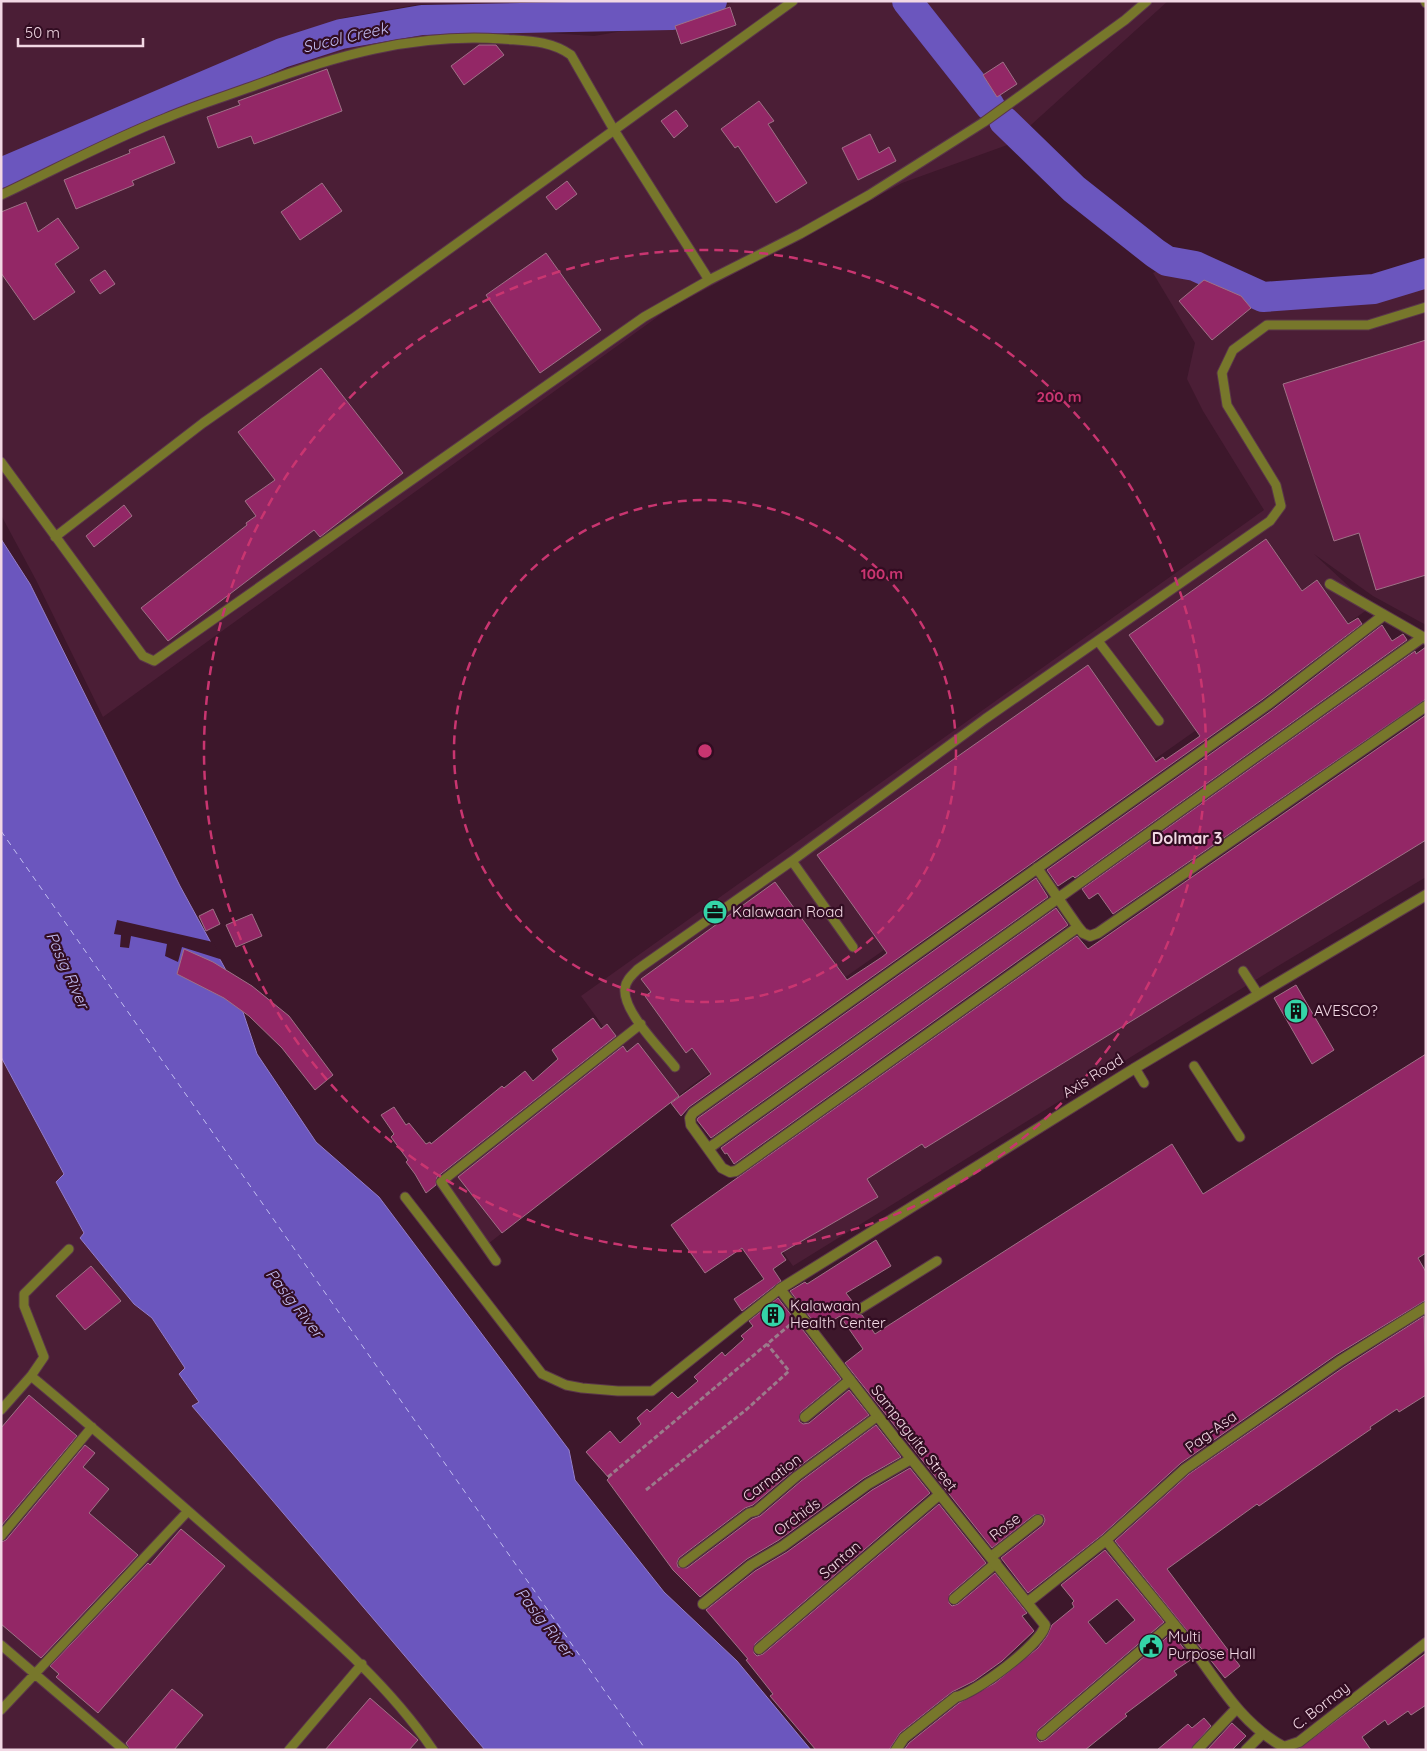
<svg xmlns="http://www.w3.org/2000/svg" width="1427" height="1751" font-family="Quicksand,sans-serif">
<rect width="100%" height="100%" fill="#3d172b"/>
<!-- built -->
<path fill="#4b1e36" d="M1 1H620L585 4H421L342 18 1 160Z
M738 1H1168L1010 144 902 183 667 310 103 717 36 580 1 515V181L157 114 358 42 472 28 594 36 657 25Z
M1168 265 1283 300 1373 294 1426 278V625L1373 596 1314 554 1371 607 695 1083 484 1247 436 1179 611 1037 581 996 1264 510 1203 411 1187 379 1195 343 1153 273Z
M1426 750V877L1278 966 793 1266 741 1193Z
M1 1057 64 1174 56 1182 84 1234 80 1238 134 1304 152 1318 186 1369 179 1374 199 1402 193 1405 485 1750H1Z"/>
<!-- water -->
<path fill="#6b56be" stroke="#947dc9" d="M1 539 30 584 180 886 234 985 257 1054 316 1142 379 1197 569 1450 575 1480 664 1592 737 1661 811 1750H485L192 1406 199 1402 179 1374 185 1368 152 1318 134 1304 80 1238 84 1233 56 1182 64 1174 1 1057Z"/>
<!-- pier -->
<path fill="#3d172b" d="M117 920 213 942 223 960 182 947 178 962 165 956 167 944 131 936 129 948 120 947 121 935 114 934Z"/>
<g fill="none" stroke-linecap="round" stroke-linejoin="round">
<!-- river -->
<path stroke="#6b56be" stroke-width="30" d="M907 1 990 106
M1004 121 1074 189 1155 253 1167 261 1195 266 1263 297 1374 289 1426 273
M1 173 282 53 341 34 422 20 672 15 712 1"/>
<!-- ferry -->
<path stroke="#c1bcf1" stroke-width="1" stroke-dasharray="6 5" stroke-linecap="butt" d="M1 831 646 1750"/>
</g>
<!-- building -->
<path fill="#932766" stroke="#9f7187" fill-rule="evenodd" d="M730 7 736 25 681 44 675 26Z
M479 45H496L504 55 464 85 451 66Z
M1003 62 1017 84 997 97 983 75Z
M327 69 342 111 254 144 251 136 218 148 207 117 240 105 238 101Z
M759 101 774 121 768 124 807 183 776 203 738 146 735 148 721 129Z
M676 110 688 126 674 138 661 121Z
M870 134 879 153 889 147 896 161 858 180 842 148Z
M164 136 175 163 132 181 134 185 76 209 64 180 130 153 129 150Z
M567 181 577 194 556 210 546 197Z
M322 183 342 211 300 240 281 212Z
M26 202 38 232 58 218 79 248 55 264 75 292 34 320 1 273V212Z
M546 253 601 330 540 373 486 295Z
M105 270 115 284 100 294 90 280Z
M1204 280 1241 296 1251 308 1212 340 1179 301Z
M1426 340V575L1376 590 1359 533 1334 541 1283 384Z
M321 368 403 473 320 537 314 530 168 641 141 608 247 525 246 523 256 516 245 501 275 480 238 432Z
M124 505 132 516 94 547 86 536Z
M1266 539 1302 591 1317 580 1348 624 1358 618 1362 624 1263 699 689 1107 681 1116 671 1103 711 1074 692 1048 686 1053 645 996 651 992 641 979 775 882 847 980 882 957 887 953 817 855 1088 665 1156 762 1163 757 1165 760 1200 736 1129 635Z
M1382 625 1392 641 1403 634 1407 640 1075 878 1073 876 1058 886 1047 870 1271 711Z
M1426 647V699L1113 914 1098 893 1089 899 1082 889 1415 651 1416 654Z
M1426 715V840L925 1148 922 1144 867 1179 878 1197 781 1253 786 1260 773 1269 781 1281 742 1311 734 1299 764 1279 742 1248 705 1273 671 1225 1077 936 1088 949Z
M1036 878 1048 897 711 1138 697 1120 698 1118Z
M1056 908 1068 925 734 1164 727 1153 725 1154 721 1148Z
M213 909 220 924 206 931 199 916Z
M252 914 262 936 236 947 226 925Z
M184 949 213 962 252 986 289 1016 333 1075 315 1090 282 1048 249 1016 224 998 177 974Z
M1296 985 1334 1050 1312 1064 1274 998Z
M593 1018 601 1029 607 1024 616 1036 437 1177 436 1185 426 1193 415 1174 406 1162 408 1160 391 1137 394 1134 381 1115 394 1107 406 1125 409 1123 426 1144 430 1142 431 1144 502 1086 504 1088 525 1071 533 1081 558 1059 552 1050Z
M638 1043 679 1096 502 1233 458 1177 623 1046 627 1052Z
M1426 1054V1253L1418 1258 1426 1272V1300L1336 1355 1181 1463 1102 1535 1028 1593 1001 1558 1043 1525 1045 1520 1043 1515H1034L992 1548 845 1363 863 1349 840 1316 819 1329 790 1291 805 1282 807 1284 876 1240 891 1266 846 1293 855 1305V1313L862 1315 875 1334 1172 1144 1203 1194Z
M91 1266 121 1301 85 1330 56 1296Z
M778 1298 841 1379 801 1412 799 1421 803 1424 809 1423 849 1390 869 1415 793 1471 753 1505 745 1508 679 1558 677 1563 678 1567 687 1568 752 1519 760 1516 801 1481 876 1425 901 1457 864 1478 779 1540 747 1559 700 1597 673 1570 607 1480 609 1478 586 1452 610 1431 620 1443 641 1424 637 1418 647 1409 650 1412 672 1392 678 1398 698 1381 694 1377 722 1352 725 1356 744 1339 741 1336 753 1326 749 1321Z
M1424 1316 1426 1395 1399 1412 1397 1409 1370 1427 1371 1429 1272 1497 1259 1506 1257 1504 1167 1569 1240 1666 1225 1678 1115 1541 1189 1474 1344 1367Z
M29 1395 77 1436 1 1526V1428Z
M85 1445 95 1453 83 1467 109 1489 89 1513 138 1555 41 1658 1 1624V1542L6 1540Z
M910 1468 930 1493 755 1644 754 1653 757 1656 763 1654 939 1504 986 1563 950 1594 949 1603 952 1606 958 1604 995 1573 1027 1613 1022 1616 1034 1631 1002 1661 974 1681 952 1692 900 1733 889 1750H816L770 1696 773 1694 746 1660 748 1659 706 1610 755 1571 787 1552 872 1490Z
M181 1529 225 1566 98 1713 56 1677 59 1674 50 1666 148 1563 150 1565Z
M1105 1550 1164 1622 1038 1730 1037 1739 1040 1742 1046 1740 1172 1633 1192 1659 1174 1671 1177 1675 1125 1714 1127 1716 1085 1750H904L909 1743 959 1703 995 1683 1038 1648 1047 1636 1052 1625 1074 1607 1072 1603 1074 1601 1061 1585ZM1117 1599 1135 1620 1106 1644 1088 1622Z
M1426 1653V1705L1411 1715 1408 1711 1388 1725 1385 1720 1362 1737 1371 1750H1297Z
M172 1689 203 1715 174 1750H130L126 1743Z
M370 1698 418 1740 409 1750H325Z
M1204 1718 1211 1726 1190 1750H1157L1188 1724 1192 1728Z
M1232 1723 1246 1736 1232 1750H1207Z"/>
<g fill="none" stroke-linecap="round" stroke-linejoin="round">
<defs>
<path id="service" d="M1425 1 1426 3
M1 195C56 169 110 140 166 118 194 106 223 97 251 87 334 56 413 33 502 39 527 41 550 40 571 55L614 130 709 280 800 234 869 195 984 122 1125 20 1147 1
M1 462 143 656 154 661 644 317 709 280
M55 537 203 423 355 317 793 1
M1098 641 1159 721
M792 861 853 947
M1243 971 1258 994
M1194 1066 1240 1137
M675 1067C661 1049 622 1011 625 988 626 980 632 975 638 969L792 861 985 719 1270 521 1281 506 1276 485 1227 405 1222 373 1233 350 1267 325H1368L1426 307
M1135 1068 1144 1083
M405 1197 542 1374 566 1385 582 1388 618 1391H652L780 1289
M496 1261 441 1182 641 1024
M860 1309 937 1261
M31 1376C106 1438 179 1503 252 1567 317 1624 384 1678 433 1750
M1 1410 31 1376 44 1357 24 1306V1294L69 1249
M1 1536 92 1427
M683 1563 749 1513 756 1511 797 1476 878 1416
M1 1645 124 1750
M1 1710 188 1511
M289 1750 362 1664"/>
<path id="pedestrian" d="M805 1417 850 1380
M991 1557 1038 1520
M954 1599 996 1563"/>
<path id="minor" d="M1330 584 1426 639
M1384 615 1267 705 693 1113 690 1118 691 1125 722 1168 730 1172 736 1171 1078 927 1083 933 1090 936 1098 933 1426 706
M1037 868 1078 927
M709 1148 1423 637
M1106 1540C1132 1573 1159 1605 1185 1638 1215 1677 1239 1723 1284 1747L1299 1742 1426 1643
M1028 1602 1106 1540 1185 1469 1340 1361 1426 1307
M703 1604 751 1565 783 1546 868 1484 911 1459
M759 1649 940 1494
M1042 1735 1173 1623
M896 1750 904 1738 956 1697C974 1694 1043 1643 1045 1625L897 1441 780 1289 1135 1068 1426 895
M1197 1750 1237 1708
M1246 1750 1262 1734"/>
</defs>
<!-- service casing -->
<use href="#service" stroke="#5a3649" stroke-width="11"/>
<!-- pedestrian casing -->
<use href="#pedestrian" stroke="#5a3649" stroke-width="12"/>
<!-- minor casing -->
<use href="#minor" stroke="#5a3649" stroke-width="12"/>
<!-- path -->
<path stroke="#9b7b8b" stroke-width="3" stroke-dasharray="5 2.5" stroke-linecap="butt" d="M608 1477 791 1324
M646 1490 747 1409 789 1371 767 1344"/>
<!-- service -->
<use href="#service" stroke="#77772b" stroke-width="9"/>
<!-- pedestrian -->
<use href="#pedestrian" stroke="#77772b" stroke-width="10"/>
<!-- minor -->
<use href="#minor" stroke="#77772b" stroke-width="10"/>
</g>
<!-- distance rings -->
<g fill="none" stroke="#c93570" stroke-width="2.5" stroke-dasharray="9 6">
<circle cx="705" cy="751" r="251"/>
<circle cx="705" cy="751" r="501"/>
</g>
<!-- icons -->
<defs>
<symbol id="office-disc" viewBox="-11 -11 22 22"><circle r="9.5" fill="#34d4a8" stroke="#320d22"/><path d="M-6-3h4V-5.5h4V-3h4V5H-6ZM-1-4.5V-3h2v-1.5ZM-6 0V1H6V0Z" fill="#111"/></symbol>
<symbol id="building-disc" viewBox="-11 -11 22 22"><circle r="9.5" fill="#34d4a8" stroke="#320d22"/><path d="M-4-6H4V6H1V3H-1V6H-4ZM-2.5-4.3h1.7v1.8h-1.7ZM.8-4.3h1.7v1.8H.8ZM-2.5-1h1.7V.8h-1.7ZM.8-1h1.7V.8H.8Z" fill="#111"/></symbol>
<symbol id="civic-disc" viewBox="-11 -11 22 22"><circle r="9.5" fill="#34d4a8" stroke="#320d22"/><path d="M-.6-6.5H3V-4.5H.6V-3L4-1V1h2V6H-6V1h2V-1L-.6-3ZM-1.2 2.5V6h2.4V2.5Z" fill="#111"/></symbol>
</defs>
<g fill-rule="evenodd">
<use href="#office-disc" x="701" y="898" width="28" height="28"/>
<use href="#building-disc" x="1282" y="997" width="28" height="28"/>
<use href="#building-disc" x="759" y="1301" width="28" height="28"/>
<use href="#civic-disc" x="1137" y="1632" width="28" height="28"/>
</g>
<g text-anchor="middle" stroke-width="4.5" stroke-linejoin="round" paint-order="stroke">
<!-- poi labels -->
<g font-size="15" fill="#f2d8e4" stroke="#320d22" text-anchor="start">
<text x="732" y="917">Kalawaan Road</text>
<text x="1314" y="1016">AVESCO?</text>
<text x="790" y="1311">Kalawaan<tspan x="790" dy="17">Health Center</tspan></text>
<text x="1168" y="1642">Multi<tspan x="1168" dy="17">Purpose Hall</tspan></text>
</g>
<!-- street labels -->
<g font-size="15" fill="#f2d8e4" stroke="#320d22">
<text transform="translate(1093 1076) rotate(-32)" y="5">Axis Road</text>
<text transform="translate(1211 1432) rotate(-36)" y="5">Pag-Asa</text>
<text transform="translate(914 1438) rotate(52)" y="5">Sampaguita Street</text>
<text transform="translate(772 1478) rotate(-37)" y="5">Carnation</text>
<text transform="translate(797 1517) rotate(-36)" y="5">Orchids</text>
<text transform="translate(1005 1527) rotate(-38)" y="5">Rose</text>
<text transform="translate(840 1560) rotate(-41)" y="5">Santan</text>
<text transform="translate(1321 1706) rotate(-38)" y="5">C. Bornay</text>
</g>
<!-- water labels -->
<g font-size="16" font-style="italic" fill="#c1bcf1" stroke="#320d22">
<text transform="translate(345 37) rotate(-13)" y="6">Sucol Creek</text>
<text transform="translate(68 970) rotate(66)" y="6">Pasig River</text>
<text transform="translate(295 1303) rotate(52)" y="6">Pasig River</text>
<text transform="translate(545 1622) rotate(52)" y="6">Pasig River</text>
</g>
<!-- neighbourhood labels -->
<g font-size="16" font-weight="bold" fill="#f2d8e4" stroke="#320d22">
<text x="1187" y="844">Dolmar 3</text>
</g>
</g>
<circle cx="705" cy="751" r="8" fill="#c93570" stroke="#320d22" stroke-width="2.5"/>
<g font-size="15" text-anchor="middle" font-weight="bold" fill="#c93570" stroke="#320d22" stroke-width="4.5" stroke-linejoin="round" paint-order="stroke">
<text x="1059" y="402">200 m</text>
<text x="882" y="579">100 m</text>
</g>
<!-- border -->
<rect width="1427" height="1751" fill="none" stroke="#f2d8e4" stroke-width="5"/>
<!-- scale -->
<path d="M18 38v8h125v-8" fill="none" stroke="#f2d8e4" stroke-width="2.5"/>
<text x="25" y="38" font-size="15" fill="#f2d8e4" stroke="#320d22" stroke-width="4" paint-order="stroke">50 m</text>
</svg>
